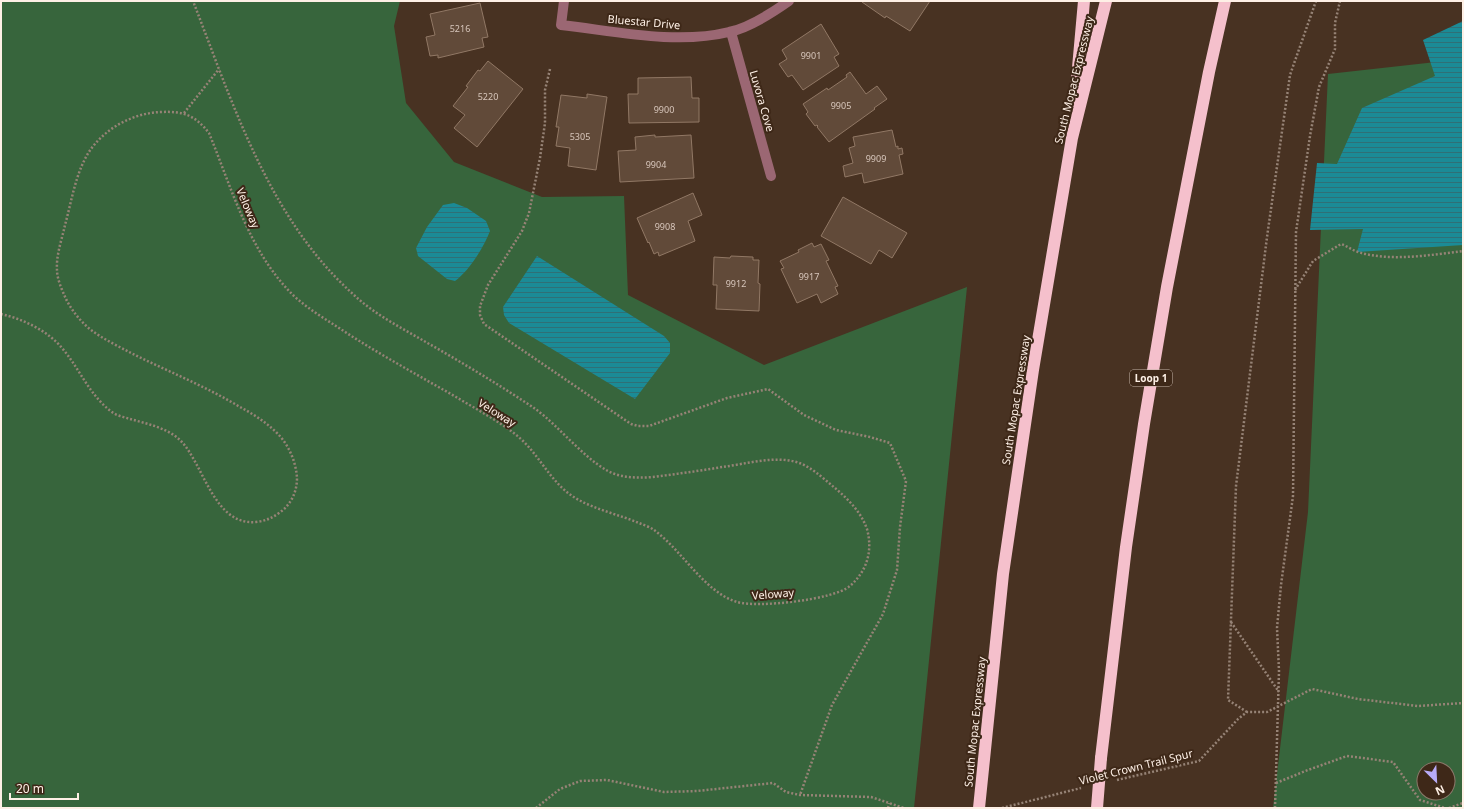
<svg xmlns="http://www.w3.org/2000/svg" width="1464" height="809" font-family="'Noto Sans',sans-serif">
<defs>
<pattern id="water-rules" width="6" height="5" patternUnits="userSpaceOnUse"><rect width="6" height="5" fill="#1b8b96"/><path d="M0 2.5h6" fill="none" stroke="#2f7076"/></pattern>
</defs>
<rect width="100%" height="100%" fill="#483222"/>
<!-- park -->
<path fill="#37653c" fill-rule="evenodd" d="M1 1H400L394 26 406 103 454 162 542 197 624 196 628 295 764 365 967 287 914 808H1Z
M1463 59V808H1273L1308 512 1328 74ZM1424 769H1448V793H1424Z"/>
<!-- water -->
<path fill="url(#water-rules)" d="M1463 21V245L1357 252 1363 229 1310 230 1317 163 1337 164 1362 108 1435 76 1423 40Z
M454 203 467 208 486 221 490 231C484 247 469 271 455 281L447 279 418 256 416 248 427 227 443 205Z
M537 256 664 336 670 343V353L635 399 509 323 504 315 503 307Z"/>
<!-- building -->
<path fill="#614a39" stroke="#917865" d="M862 1H930L910 31 886 16 885 18 862 2Z
M480 3 488 37 482 38 484 47 438 58V55L430 56 426 37 435 35 430 14Z
M821 24 839 54 834 57 839 66 803 90 792 75 788 77 779 64 787 59 782 50Z
M488 61 523 89 477 147 454 128 465 115 453 106 468 87 466 86 478 70 480 71Z
M850 72 866 94 877 86 887 99 874 108 875 109 829 142 817 127 818 126 817 125 815 126 806 114 808 112 803 104 827 88 828 90 847 77 846 75Z
M691 77 692 98H699V122L629 123 628 94H638V78Z
M587 94 607 97 596 170 568 166 570 148 556 146 559 127H556L561 95 587 98Z
M892 130 896 147 898 146V149L902 148 903 154 899 155 903 174 864 183 862 173 845 177 843 166 853 163 849 148 855 146 853 137Z
M655 135V137L691 135 694 178 620 182 618 151 636 150 635 137Z
M693 193 702 215 688 221 695 241 659 256 658 252 654 254 649 242 648 243 637 218Z
M843 197 907 233 892 258 879 250 871 264 821 236Z
M812 243 814 247 821 244 829 260 826 261 838 286 835 287 838 294 821 303 817 294 797 303 781 269 784 268 780 261 799 252 798 250Z
M731 256 753 257V260H759L758 283 760 284 759 311 716 309 717 285H713L714 257 730 258Z"/>
<g fill="none" stroke-linecap="round" stroke-linejoin="round">
<!-- path -->
<path stroke="#968376" stroke-width="2.5" stroke-dasharray="2 2" stroke-linecap="butt" d="M550 69 545 90V123L540 158 529 213 522 231 488 285 480 306V315L484 324 631 424 638 426H649L727 398 768 389 804 415 836 430 870 437 890 443 906 481 900 527 897 570 883 614 832 705 800 795
M184 113 219 69
M1295 290 1313 261 1341 244C1347 246 1352 250 1358 252 1390 262 1430 255 1463 251
M1 314C23 319 48 331 62 348 80 369 89 395 112 412 117 416 124 417 130 419 148 424 168 428 181 441 204 465 214 526 256 522 265 521 272 518 279 513 291 505 297 492 297 478 296 462 289 445 277 433 266 422 253 414 240 407 205 386 167 371 131 353 118 346 103 339 91 330 81 322 72 311 66 299 62 290 57 279 57 270 56 255 62 239 65 225 72 200 76 170 91 149 107 127 134 113 161 112 183 111 195 115 209 133 232 189 249 252 294 296 307 308 322 317 336 326 375 352 416 374 456 397 476 409 497 420 515 434 540 453 550 485 579 500 597 510 620 515 639 523 644 525 650 527 654 530 682 550 704 592 737 602 758 608 833 600 850 586 867 571 873 551 867 529 861 512 848 499 835 488 825 480 815 470 802 464 778 454 747 464 722 467 699 471 676 474 653 477 641 478 630 478 618 475 591 468 559 425 534 408 498 384 461 362 424 341 400 327 374 314 354 295 269 219 233 104 193 1
M1231 622 1279 692
M1247 712 1228 700 1236 486 1267 237 1290 75 1316 1
M1117 780 1199 761 1238 719 1247 712H1267L1312 689 1358 699 1418 706 1463 703
M1276 783 1308 770 1347 756 1393 762 1420 800 1445 808
M536 808 560 789 580 781 607 780 664 792 697 791 773 783 786 792 800 795 871 797 904 808
M888 808 889 803
M1002 808 1081 788
M1275 808 1279 671 1277 628 1281 585 1293 496 1296 232 1310 136 1319 87 1335 49V23L1340 1
M1449 808 1463 803"/>
<!-- street -->
<path stroke="#9b6773" stroke-width="10" d="M564 1 561 25C615 31 676 45 729 32 749 28 772 13 789 1
M731 32 771 176"/>
<!-- highway -->
<path stroke="#f5c0cc" stroke-width="12" d="M1075 101 1084 1
M1101 758 1126 547 1144 424 1167 287 1209 72 1225 1
M979 808 1003 574 1033 370 1072 138 1106 1"/>
<!-- highway-bridge -->
<path stroke="#f5c0cc" stroke-width="12" d="M1097 808 1101 758"/>
</g>
<g text-anchor="middle" stroke-width="4" stroke-linejoin="round" paint-order="stroke">
<!-- number labels -->
<g font-size="9" fill="#d7c6bb">
<text x="460" y="32">5216</text>
<text x="811" y="59">9901</text>
<text x="488" y="100">5220</text>
<text x="841" y="109">9905</text>
<text x="664" y="113">9900</text>
<text x="580" y="140">5305</text>
<text x="876" y="162">9909</text>
<text x="656" y="168">9904</text>
<text x="665" y="230">9908</text>
<text x="809" y="280">9917</text>
<text x="736" y="287">9912</text>
</g>
<!-- shield labels -->
<rect fill="#3e2818" stroke="#c4b4a8" stroke-width="1" x="1130" y="370" width="42" height="16" rx="3"/>
<g font-size="10" font-weight="bold" fill="#fef0e6">
<text x="1151" y="382">Loop 1</text>
</g>
<!-- street labels -->
<g font-size="11" fill="#fef0e6" stroke="#3e2818">
<text transform="translate(644 22) rotate(5)" y="4">Bluestar Drive</text>
<text transform="translate(1074 80) rotate(-76)" y="4">South Mopac Expressway</text>
<text transform="translate(762 101) rotate(74)" y="4">Luvora Cove</text>
<text transform="translate(248 208) rotate(67)" y="4">Veloway</text>
<text transform="translate(1016 400) rotate(-81)" y="4">South Mopac Expressway</text>
<text transform="translate(497 413) rotate(32)" y="4">Veloway</text>
<text transform="translate(773 594) rotate(-5)" y="4">Veloway</text>
<text transform="translate(975 722) rotate(-84)" y="4">South Mopac Expressway</text>
<text transform="translate(1136 767) rotate(-14)" y="4">Violet Crown Trail Spur</text>
</g>
</g>
<!-- border -->
<rect width="1464" height="809" fill="none" stroke="#fef0e6" stroke-width="4"/>
<!-- north arrow -->
<g transform="translate(1436 781) rotate(156)"><circle r="19" fill="#3e2818" stroke="#8b786a"/>
<path d="M0-3L7 15L0 10L-7 15Z" fill="#b8abf7"/>
<text y="-6" font-size="11" font-weight="bold" text-anchor="middle" fill="#fef0e6">N</text>
</g>
<!-- scale -->
<path d="M10 793v6h68v-6" fill="none" stroke="#fef0e6" stroke-width="2"/>
<text x="16" y="793" font-size="12" fill="#fef0e6" stroke="#3e2818" stroke-width="3" paint-order="stroke">20 m</text>
</svg>
